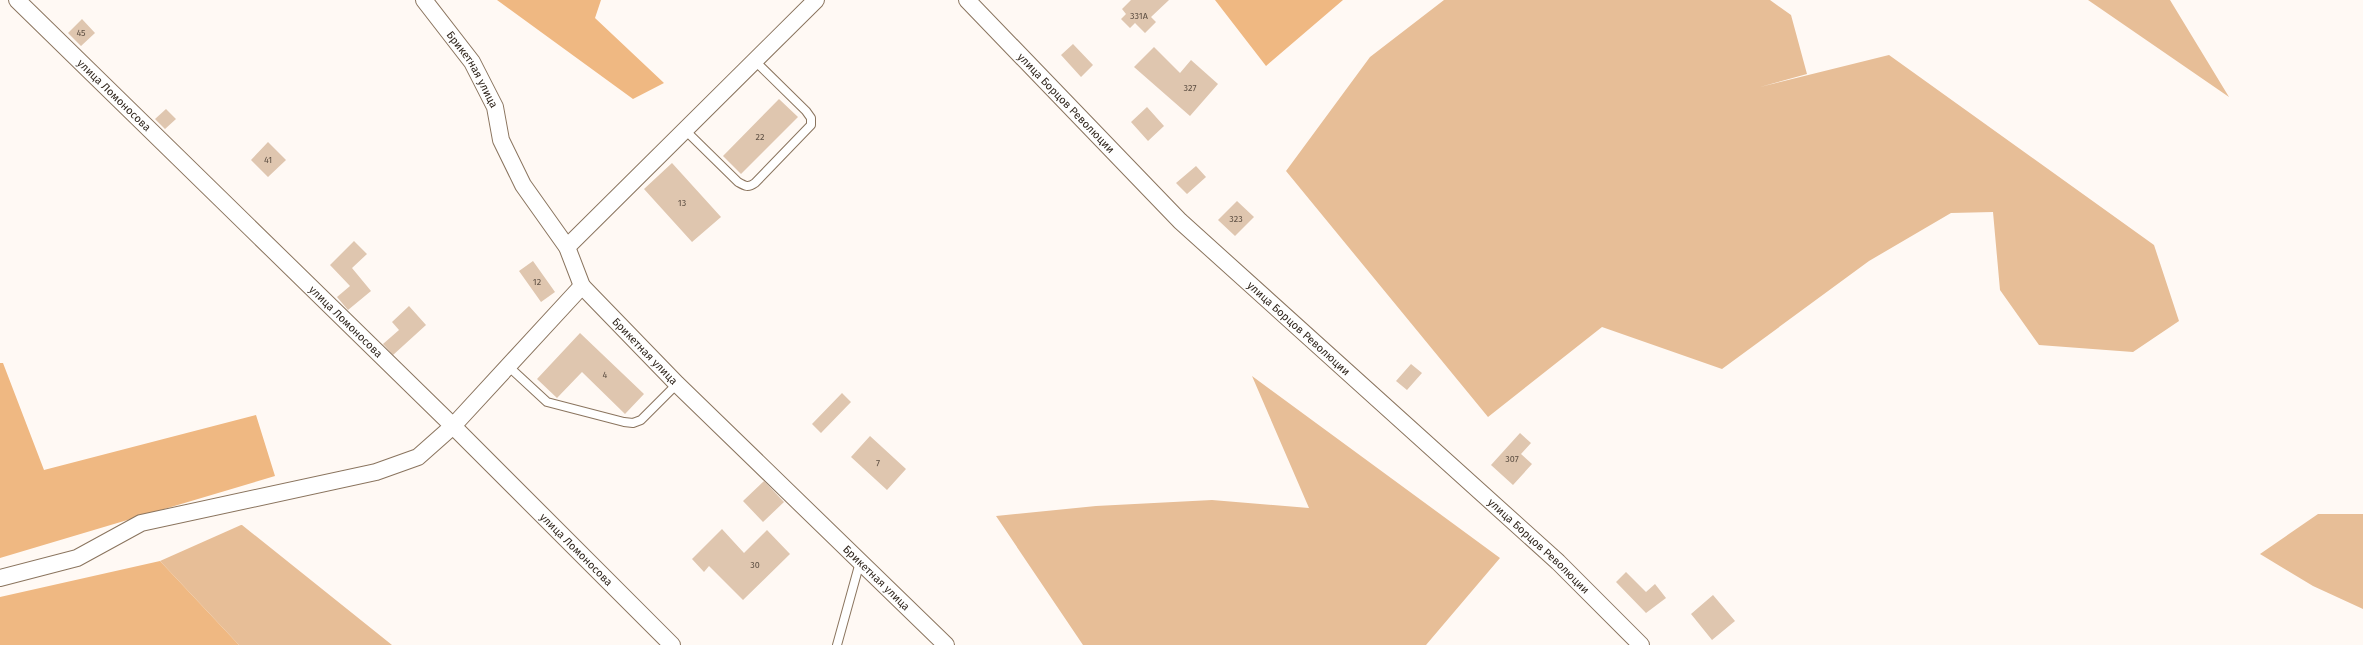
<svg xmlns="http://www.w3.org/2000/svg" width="2363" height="645" font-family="'Fira Sans',sans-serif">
<rect width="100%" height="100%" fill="#fff9f4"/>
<!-- green -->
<path fill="#e7be97" d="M1444 0H1770L1791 15 1807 74 1760 87 1889 55 2154 245 2179 321 2133 352 2039 345 2000 290 1993 212 1951 213 1869 261 1722 369 1602 327 1488 417 1286 171 1370 57Z
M2088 0H2170L2229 97Z
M1252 376 1500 558 1426 645H1083L996 516 1096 506 1212 500 1309 508Z
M2318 514H2363V609L2313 586 2260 554Z
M241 525H242L392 645H239L160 561Z"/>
<!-- forest -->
<path fill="#efb882" d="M497 0H601L595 18 664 83 633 99Z
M1215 0H1343L1266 66Z
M0 363H3L44 470 256 415 275 476 0 558Z
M160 561 239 645H0V597Z"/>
<!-- building -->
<path fill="#dfc6af" d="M1131 0H1169L1151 17 1156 22 1145 33 1135 23 1130 28 1121 19 1126 14 1122 9Z
M82 19 95 33 81 46 68 33Z
M1073 44 1093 65 1081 77 1061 55Z
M1154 47 1180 73 1191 60 1218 84 1190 116 1134 67Z
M779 99 798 117 741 174 723 156Z
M1147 107 1164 126 1148 141 1131 122Z
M166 109 176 119 165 129 155 119Z
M268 142 286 160 268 177 251 160Z
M672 163 721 217 692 242 644 189Z
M1196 166 1206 177 1187 194 1176 183Z
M1237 201 1254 217 1235 236 1218 220Z
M354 241 367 254 352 268 371 291 348 310 337 297 350 286 330 265Z
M533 261 555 292 541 302 519 271Z
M409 306 426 325 393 355 383 344 399 330 392 322Z
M580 333 644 394 625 414 582 372 557 398 537 379Z
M1411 364 1422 373 1407 390 1396 381Z
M842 393 851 402 821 433 812 424Z
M1520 433 1531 443 1521 454 1532 464 1513 485 1491 465Z
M870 436 906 469 887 490 851 457Z
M764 481 784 502 763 522 743 501Z
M722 529 744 553 767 530 790 554 743 600 709 566 704 572 692 559Z
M1626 572 1646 592 1655 584 1666 598 1646 613 1616 582Z
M1713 595 1735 621 1712 640 1691 614Z"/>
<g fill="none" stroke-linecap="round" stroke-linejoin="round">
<defs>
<path id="service" d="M685 130 738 182C745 186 748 188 755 183L811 125V118L806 111 755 61
M508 366 547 402 624 422 633 423 641 420 677 384
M837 645 860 562"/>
<g id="minor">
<path id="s1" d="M17 0 453 426 672 645"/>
<path id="s2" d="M424 0 472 62 495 107 501 140 523 185 567 247 582 286 677 384 946 645"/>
<path id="s3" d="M967 0 1180 221 1558 562 1641 645"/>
<path d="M567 247 816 0"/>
<path d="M0 578 77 558 141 523 376 472 418 457 453 426 582 286"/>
</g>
</defs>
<!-- service casing -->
<use href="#service" stroke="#8a745e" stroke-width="10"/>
<!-- minor casing -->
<use href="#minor" stroke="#8a745e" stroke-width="18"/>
<!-- service -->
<use href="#service" stroke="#fff" stroke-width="8"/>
<!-- minor -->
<use href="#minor" stroke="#fff" stroke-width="16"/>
</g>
<g text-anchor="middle" stroke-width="3.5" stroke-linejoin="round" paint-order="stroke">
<!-- number labels -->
<g font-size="9" fill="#5e5044">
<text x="1139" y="19">331А</text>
<text x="81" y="36">45</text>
<text x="1190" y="91">327</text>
<text x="760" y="140">22</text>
<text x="268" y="163">41</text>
<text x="682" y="206">13</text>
<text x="1236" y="222">323</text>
<text x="537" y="285">12</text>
<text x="605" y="378">4</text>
<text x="1512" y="462">307</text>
<text x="878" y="466">7</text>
<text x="755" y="568">30</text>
</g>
<!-- street labels -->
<g font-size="11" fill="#332920" stroke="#fff">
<text dy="4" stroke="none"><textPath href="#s2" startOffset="85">Брикетная улица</textPath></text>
<text dy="4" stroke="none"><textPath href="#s1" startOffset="136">улица Ломоносова</textPath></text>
<text dy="4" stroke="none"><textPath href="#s3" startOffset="143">улица Борцов Революции</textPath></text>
<text dy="4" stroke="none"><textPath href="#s1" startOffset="460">улица Ломоносова</textPath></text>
<text dy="4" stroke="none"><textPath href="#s3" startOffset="467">улица Борцов Революции</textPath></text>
<text dy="4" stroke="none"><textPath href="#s2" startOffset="421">Брикетная улица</textPath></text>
<text dy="4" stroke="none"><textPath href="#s3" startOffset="791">улица Борцов Революции</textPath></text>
<text dy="4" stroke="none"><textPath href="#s1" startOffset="784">улица Ломоносова</textPath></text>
<text dy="4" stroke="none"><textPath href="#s2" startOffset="745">Брикетная улица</textPath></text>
</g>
</g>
</svg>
